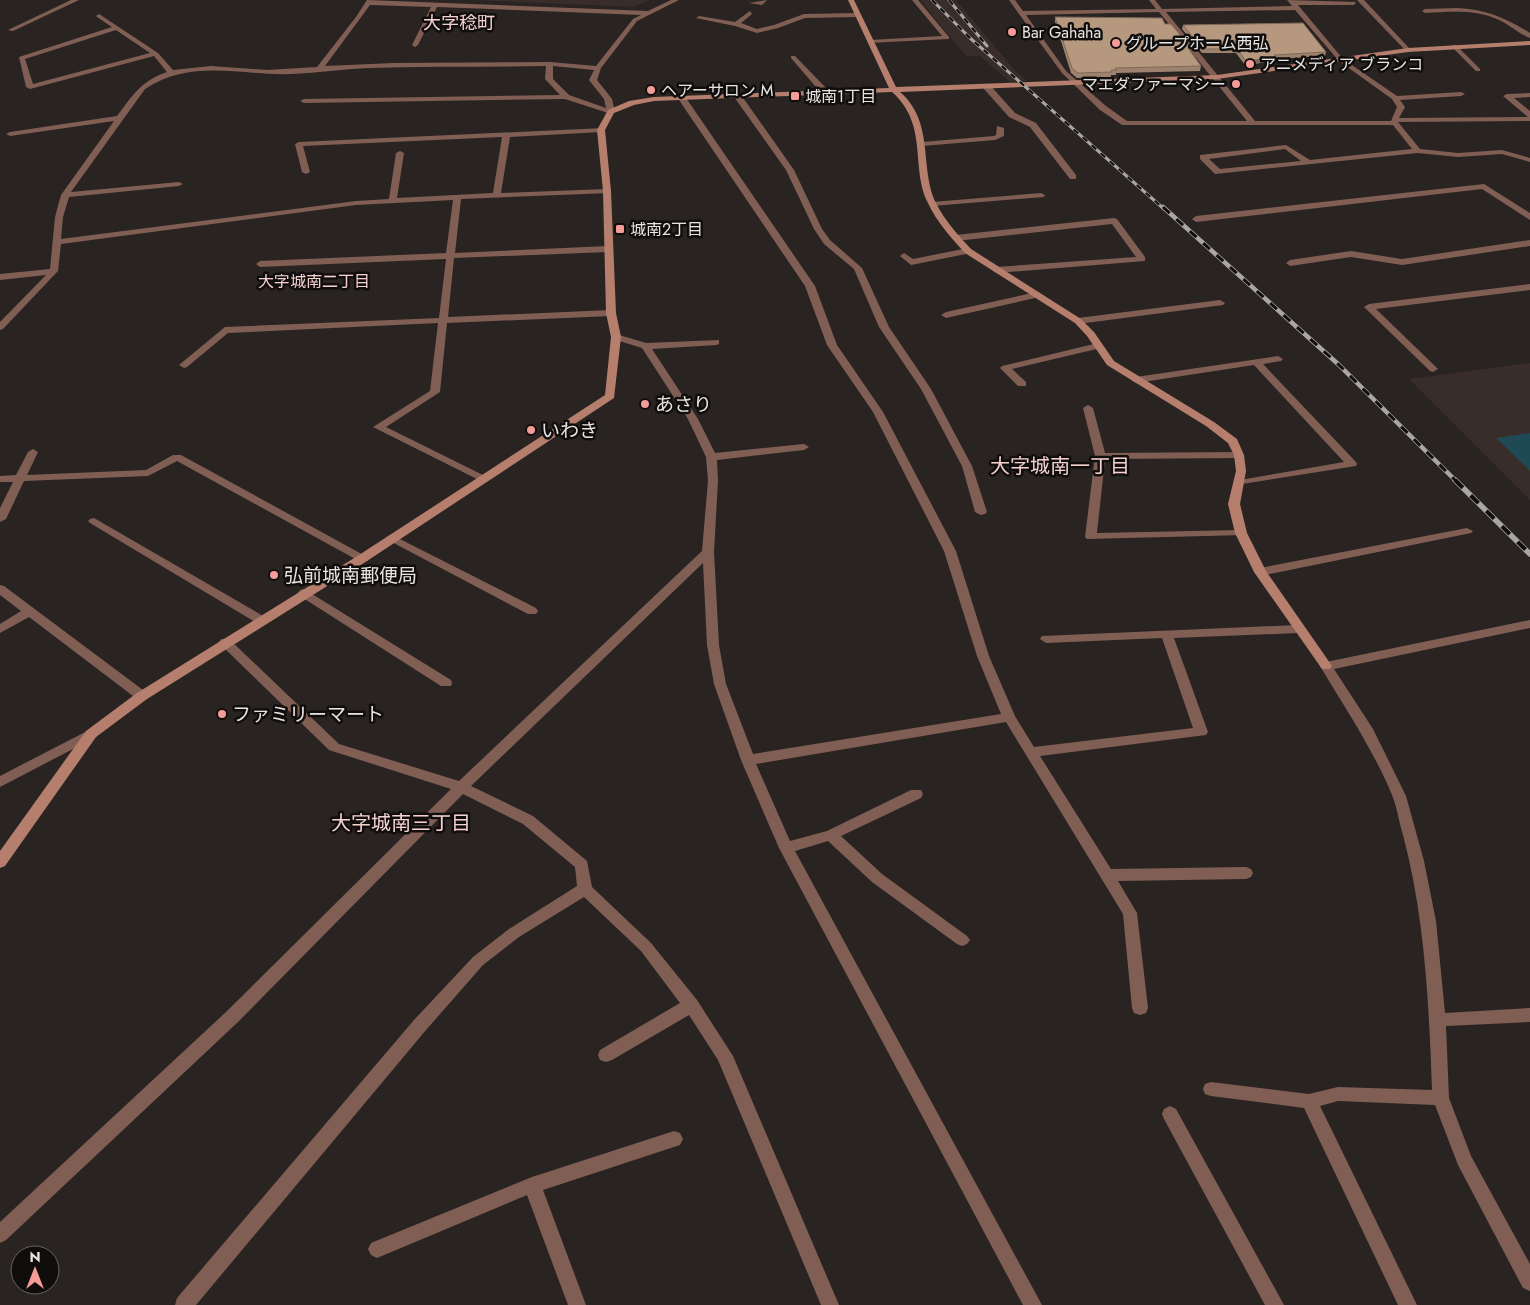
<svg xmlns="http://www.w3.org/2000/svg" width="1530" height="1305" font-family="Jost,'Noto Sans JP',sans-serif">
<rect width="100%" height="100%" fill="#292422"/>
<!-- built -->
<path fill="#382d29" d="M473 0H650L634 7Z
M920 0H956L1016 72 1027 81 1010 82 980 56H966Z
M1530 363V500L1409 379Z"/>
<!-- water -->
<path fill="#1f4954" d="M1530 433V471L1496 438Z"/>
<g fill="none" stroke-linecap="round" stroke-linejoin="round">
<!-- street -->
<path fill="#815e53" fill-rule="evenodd" d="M71 0H79L13 31 8 30Z
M367 0 648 11 671 0H679L637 21 601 68 597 80 612 99 615 112 611 114 565 99 304 103 300 101 304 99 560 95 545 79 546 66C487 67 427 66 368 68 343 69 318 73 292 74 239 76 193 58 145 89L71 192 179 182 183 184 179 186 69 197 63 217 61 239 356 201 389 199 396 153 400 151 404 153 397 198 493 193 502 137 303 146 310 172 306 174 302 172 295 144 299 142 604 128 605 130 601 132 510 137 501 193 607 189H610V193L461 199 455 253 608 246 612 249 608 252 454 258 448 317 611 310 616 313 611 316 447 323 440 392 386 427 487 477 488 479 487 481 483 482 373 427 430 391 438 323 228 333 187 367 184 368 179 365 225 327 439 318 446 259 260 267 256 264 260 261 446 253 453 200 356 205 61 244 58 271 3 329 0 330V322L46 275 0 280V274L50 269 55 217 61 195 114 121 10 136 6 134 10 132 117 116C133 95 141 81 167 72L154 56 30 89 26 87 19 57 112 27 97 17 96 16 99 14 158 53 173 70 211 66 267 70 317 67 356 17ZM370 5 431 7 412 45 415 47 418 45 437 7 641 15 633 19 596 66 550 62 394 63 325 66ZM116 30 150 53 33 84 25 59ZM553 66 594 70 589 80 604 99 606 108 569 95 553 79Z
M767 0 762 5 749 3Z
M912 0H918L949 37V39L868 43 867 42 870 40 942 36Z
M1009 0H1015L1023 11 1156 9 1149 0H1155L1162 9 1292 6 1287 0 1356 2 1354 5H1298L1343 59 1397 96 1461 92 1465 94 1461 96 1400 100 1405 107 1399 118 1528 117 1503 96 1507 94 1530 93V97L1514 98 1530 111V121L1398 122 1420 149 1458 153 1502 150 1530 158V162L1502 154 1458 157 1418 153 1215 174 1200 159V155L1286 145 1310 160 1412 149 1393 125H1122L1100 110 1062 73ZM1295 10 1339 61 1392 99 1397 107 1391 121H1255L1166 12ZM1159 12 1247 121H1127L1106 106 1066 71 1026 15ZM1285 149 1301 161 1220 169 1209 159Z
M1357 0H1364L1410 49V51H1406Z
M1457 8C1485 9 1506 18 1530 33V38C1519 34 1510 25 1499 20 1475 9 1450 12 1425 13L1422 11 1425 9Z
M750 11 752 14 741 23 757 29 774 25 804 14 857 13 860 15 857 17 805 18 778 28 757 33 735 26 696 18 699 16 735 22Z
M1452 45H1456L1480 69V71H1476L1452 47Z
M791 56H795L828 90V94H822L791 58Z
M984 85H990L1015 113 1036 123 1076 175V179H1070L1030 127 1009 117 984 89Z
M733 92H739L794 170 822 229 830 240 862 268 889 327 931 389 972 466 987 512 985 514 981 515 975 512 962 466 921 389 879 327 854 269 824 244 814 229 786 170 732 94Z
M678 95H684L815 286 837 345 883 412 956 551 989 656 1015 716 1034 747 1193 728 1162 638 1046 643 1040 639 1042 636 1298 625 1304 629 1298 633 1174 638 1208 732 1206 735 1040 756 1111 869 1246 867 1251 869 1253 873 1251 877 1246 879 1118 881 1137 913 1148 1008 1146 1013 1140 1015 1134 1013 1132 1008 1123 914 1006 722 756 764 790 841 827 831 911 790H921L923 794 921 798 841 836 882 874 967 936 970 940 967 944 962 946 957 944 872 882 828 841 795 851 1042 1305H1023L779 848 741 760 714 684 707 645 703 563 471 786 533 816 587 861 592 887 651 943 697 1000 733 1056 839 1305H821L718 1060 689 1015 612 1060 606 1062 600 1060 598 1055 600 1050 680 1003 641 951 584 897 519 937 483 965 426 1030 196 1305H175L177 1298 414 1020 473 957 509 929 577 886 575 867 523 824 463 794 238 1022 6 1240 0 1243V1222L226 1012 451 789 329 750 221 645 219 642 221 639H229L339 744 459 781 702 551 708 481 706 457 688 419 642 348 613 339V335L616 334 646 343 719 340V344L716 345 652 349 698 419 715 453 804 444 809 447 804 450 717 460 718 481 714 552 719 645 726 684 753 754 1001 714 977 656 944 551 873 412 827 345 805 286 677 97Z
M997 126 1004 128V136L995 140 922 146 918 144 922 142 994 136 996 135Z
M1484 184 1530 213V220L1482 189 1196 222 1192 219 1196 216Z
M1041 193 1045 195 1044 197 932 206 928 204 932 202Z
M1114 218 1117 219 1145 257V261L996 273 992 270 996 267 1136 257 1112 224 956 241 952 238 956 235Z
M1530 240V246L1402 265 1351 257 1290 266 1286 263 1290 260 1351 251 1402 259Z
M968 248 971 249V253L911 265 900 256 904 253 913 259Z
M1530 284V290L1376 309 1436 367 1438 369 1433 372 1430 371 1364 307 1369 304Z
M1037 292 1040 293V297L946 318 941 315 946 312Z
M1220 300 1225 303 1223 305 1078 324 1073 321 1078 318Z
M1098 343 1103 346 1101 348 1012 369 1026 382V386H1018L1000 368 1002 366Z
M1278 356 1283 359 1281 361 1263 364 1356 462 1357 464 1356 466 1236 485 1235 483 1240 480 1344 462 1254 365 1136 383 1131 380 1136 377Z
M1088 405 1093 408 1105 453 1239 452 1244 455 1239 458 1105 459 1097 533 1241 530 1245 531 1247 533 1245 535 1087 539 1085 537 1095 456 1083 408Z
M33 449 38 452 27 475 146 470 173 455H181L369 558 367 561H359L177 461 148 476 24 481 6 519 0 522V508L13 482H0V476L16 475 28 452Z
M94 518 265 617 267 620 265 623H257L90 523 88 521 90 519Z
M1467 528 1473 531 1471 533 1260 576 1254 572 1260 568Z
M392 535 536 608 538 611 536 614H528L388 540 386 538 388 536Z
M0 585 4 586 147 693 148 696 147 699H137L29 617 0 633V624L21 611 0 595Z
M304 589 451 680 452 683 451 686H441L300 596 298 593 300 590Z
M1530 620V628L1334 669 1373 729 1406 796 1424 861 1436 921 1445 1013 1530 1008V1022L1446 1026 1449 1098 1471 1156 1530 1264V1291L1523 1288 1458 1165 1435 1105 1338 1101 1320 1106 1417 1305H1398L1304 1108 1211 1096 1205 1094 1203 1089 1205 1084 1211 1082 1309 1094 1338 1087 1432 1090C1429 1005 1425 918 1403 835 1399 822 1397 807 1392 795 1373 749 1345 708 1320 666L1326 662Z
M91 729 96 731 98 734 96 737 0 787V776Z
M1170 1106 1176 1109 1284 1305H1265L1164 1119 1162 1114 1164 1109Z
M674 1131 680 1133 683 1139 680 1145 543 1190 586 1305H568L527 1195 377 1258 371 1255 368 1249 371 1243 532 1177Z"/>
<!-- secondary -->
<path fill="#b67e6c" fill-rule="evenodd" d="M848 0H854L896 87 1217 75 1408 48 1530 41V45L1408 52 1217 79 900 92C935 122 919 168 936 203 944 220 959 236 971 249L1081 319 1094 332 1114 361 1214 422 1237 439 1244 455 1246 471 1240 504 1247 533 1266 571 1330 663 1332 666 1330 669H1322L1254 572 1235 533 1228 504 1236 471 1234 455 1228 443 1206 426 1107 365 1087 336 1075 323 965 253C952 239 936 221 928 203 910 167 929 125 892 92L654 101 634 105 614 113 605 130 611 191 616 313 621 337 614 398 367 561 147 699 96 737 5 866 0 868V851L86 731 137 693 359 555 605 395 611 337 606 313 603 191 597 130 608 110 629 101 654 97 889 88Z"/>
<defs>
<path id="rail-far2" d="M932 0 970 38 1164 209
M949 0 987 46"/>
<path id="rail-far1" d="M1163 207 1338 364 1456 481"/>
<path id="rail" d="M1455 480 1530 554"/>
</defs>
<!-- rail-far2 casing -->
<use href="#rail-far2" stroke="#a9a6a4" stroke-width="3"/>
<!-- rail-far1 casing -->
<use href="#rail-far1" stroke="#a9a6a4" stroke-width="4.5"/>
<!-- rail casing -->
<use href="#rail" stroke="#a9a6a4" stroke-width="5.5"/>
<!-- rail-far2 -->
<use href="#rail-far2" stroke="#100e0d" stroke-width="2" stroke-dasharray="6" stroke-linecap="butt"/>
<!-- rail-far1 -->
<use href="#rail-far1" stroke="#100e0d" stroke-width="3" stroke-dasharray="9" stroke-linecap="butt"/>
<!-- rail -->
<use href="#rail" stroke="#100e0d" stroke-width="4" stroke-dasharray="11" stroke-linecap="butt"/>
</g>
<!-- wall -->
<path fill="#9d836d" d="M1055 17 1165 24 1191 48 1190 51 1201 66 1200 71 1116 73V75H1111V77L1077 78 1071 73 1055 22Z
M1183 25 1326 52 1325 56 1276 59 1275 61 1245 65 1236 53H1202L1182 29Z"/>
<!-- shaded-wall -->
<path fill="#7f6a59" d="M1276 57 1275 61 1245 65 1246 61Z"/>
<!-- building -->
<path fill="#b6987f" stroke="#7f6a59" d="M1055 17 1162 18 1165 24H1171L1191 48H1188L1201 66 1115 68 1117 70H1111L1112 72 1078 73 1072 68Z
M1303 23 1326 52 1274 55 1276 57 1246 61 1237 49H1203L1183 25Z"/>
<!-- markers -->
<g fill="#f59b98" stroke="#100e0d" stroke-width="2">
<circle cx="1012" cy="32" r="5"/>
<circle cx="1116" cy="43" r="5"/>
<circle cx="1250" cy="64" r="5"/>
<circle cx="1236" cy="84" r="5"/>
<circle cx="651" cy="90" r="5"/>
<rect x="790" y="91" width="10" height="10" rx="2.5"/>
<rect x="615" y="224" width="10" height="10" rx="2.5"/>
<circle cx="645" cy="404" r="5"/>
<circle cx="531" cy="430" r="5"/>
<circle cx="274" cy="575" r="5"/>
<circle cx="222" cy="714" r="5"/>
</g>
<g text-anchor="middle" stroke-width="5" stroke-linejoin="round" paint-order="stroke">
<!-- far-poi labels -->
<g font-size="16" fill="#e7e4e3" stroke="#100e0d" text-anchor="start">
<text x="1022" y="38">Bar Gahaha</text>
<text x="1126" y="49">グループホーム西弘</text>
<text x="1260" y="70">アニメディア ブランコ</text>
<text x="1226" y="90" text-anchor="end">マエダファーマシー</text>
<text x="661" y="96">ヘアーサロン M</text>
<text x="805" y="102">城南1丁目</text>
<text x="630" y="235">城南2丁目</text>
</g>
<!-- far-neighbourhood labels -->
<g font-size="16" fill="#f4d1cf" stroke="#100e0d">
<text x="314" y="287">大字城南二丁目</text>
</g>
<!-- far-quarter labels -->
<g font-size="18" fill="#f4d1cf" stroke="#100e0d">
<text x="459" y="29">大字稔町</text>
</g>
<!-- poi labels -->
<g font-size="19" fill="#e7e4e3" stroke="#100e0d" text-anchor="start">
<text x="655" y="411">あさり</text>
<text x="541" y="437">いわき</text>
<text x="284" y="582">弘前城南郵便局</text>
<text x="232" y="721">ファミリーマート</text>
</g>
<!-- neighbourhood labels -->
<g font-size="20" fill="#f4d1cf" stroke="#100e0d">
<text x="1060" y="473">大字城南一丁目</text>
<text x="401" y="830">大字城南三丁目</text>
</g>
</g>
<!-- north arrow -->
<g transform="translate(35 1270)"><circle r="24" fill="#100e0d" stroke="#666463"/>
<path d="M0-4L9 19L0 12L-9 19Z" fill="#f59b98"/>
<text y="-8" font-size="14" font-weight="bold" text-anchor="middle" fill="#e7e4e3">N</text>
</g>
</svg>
